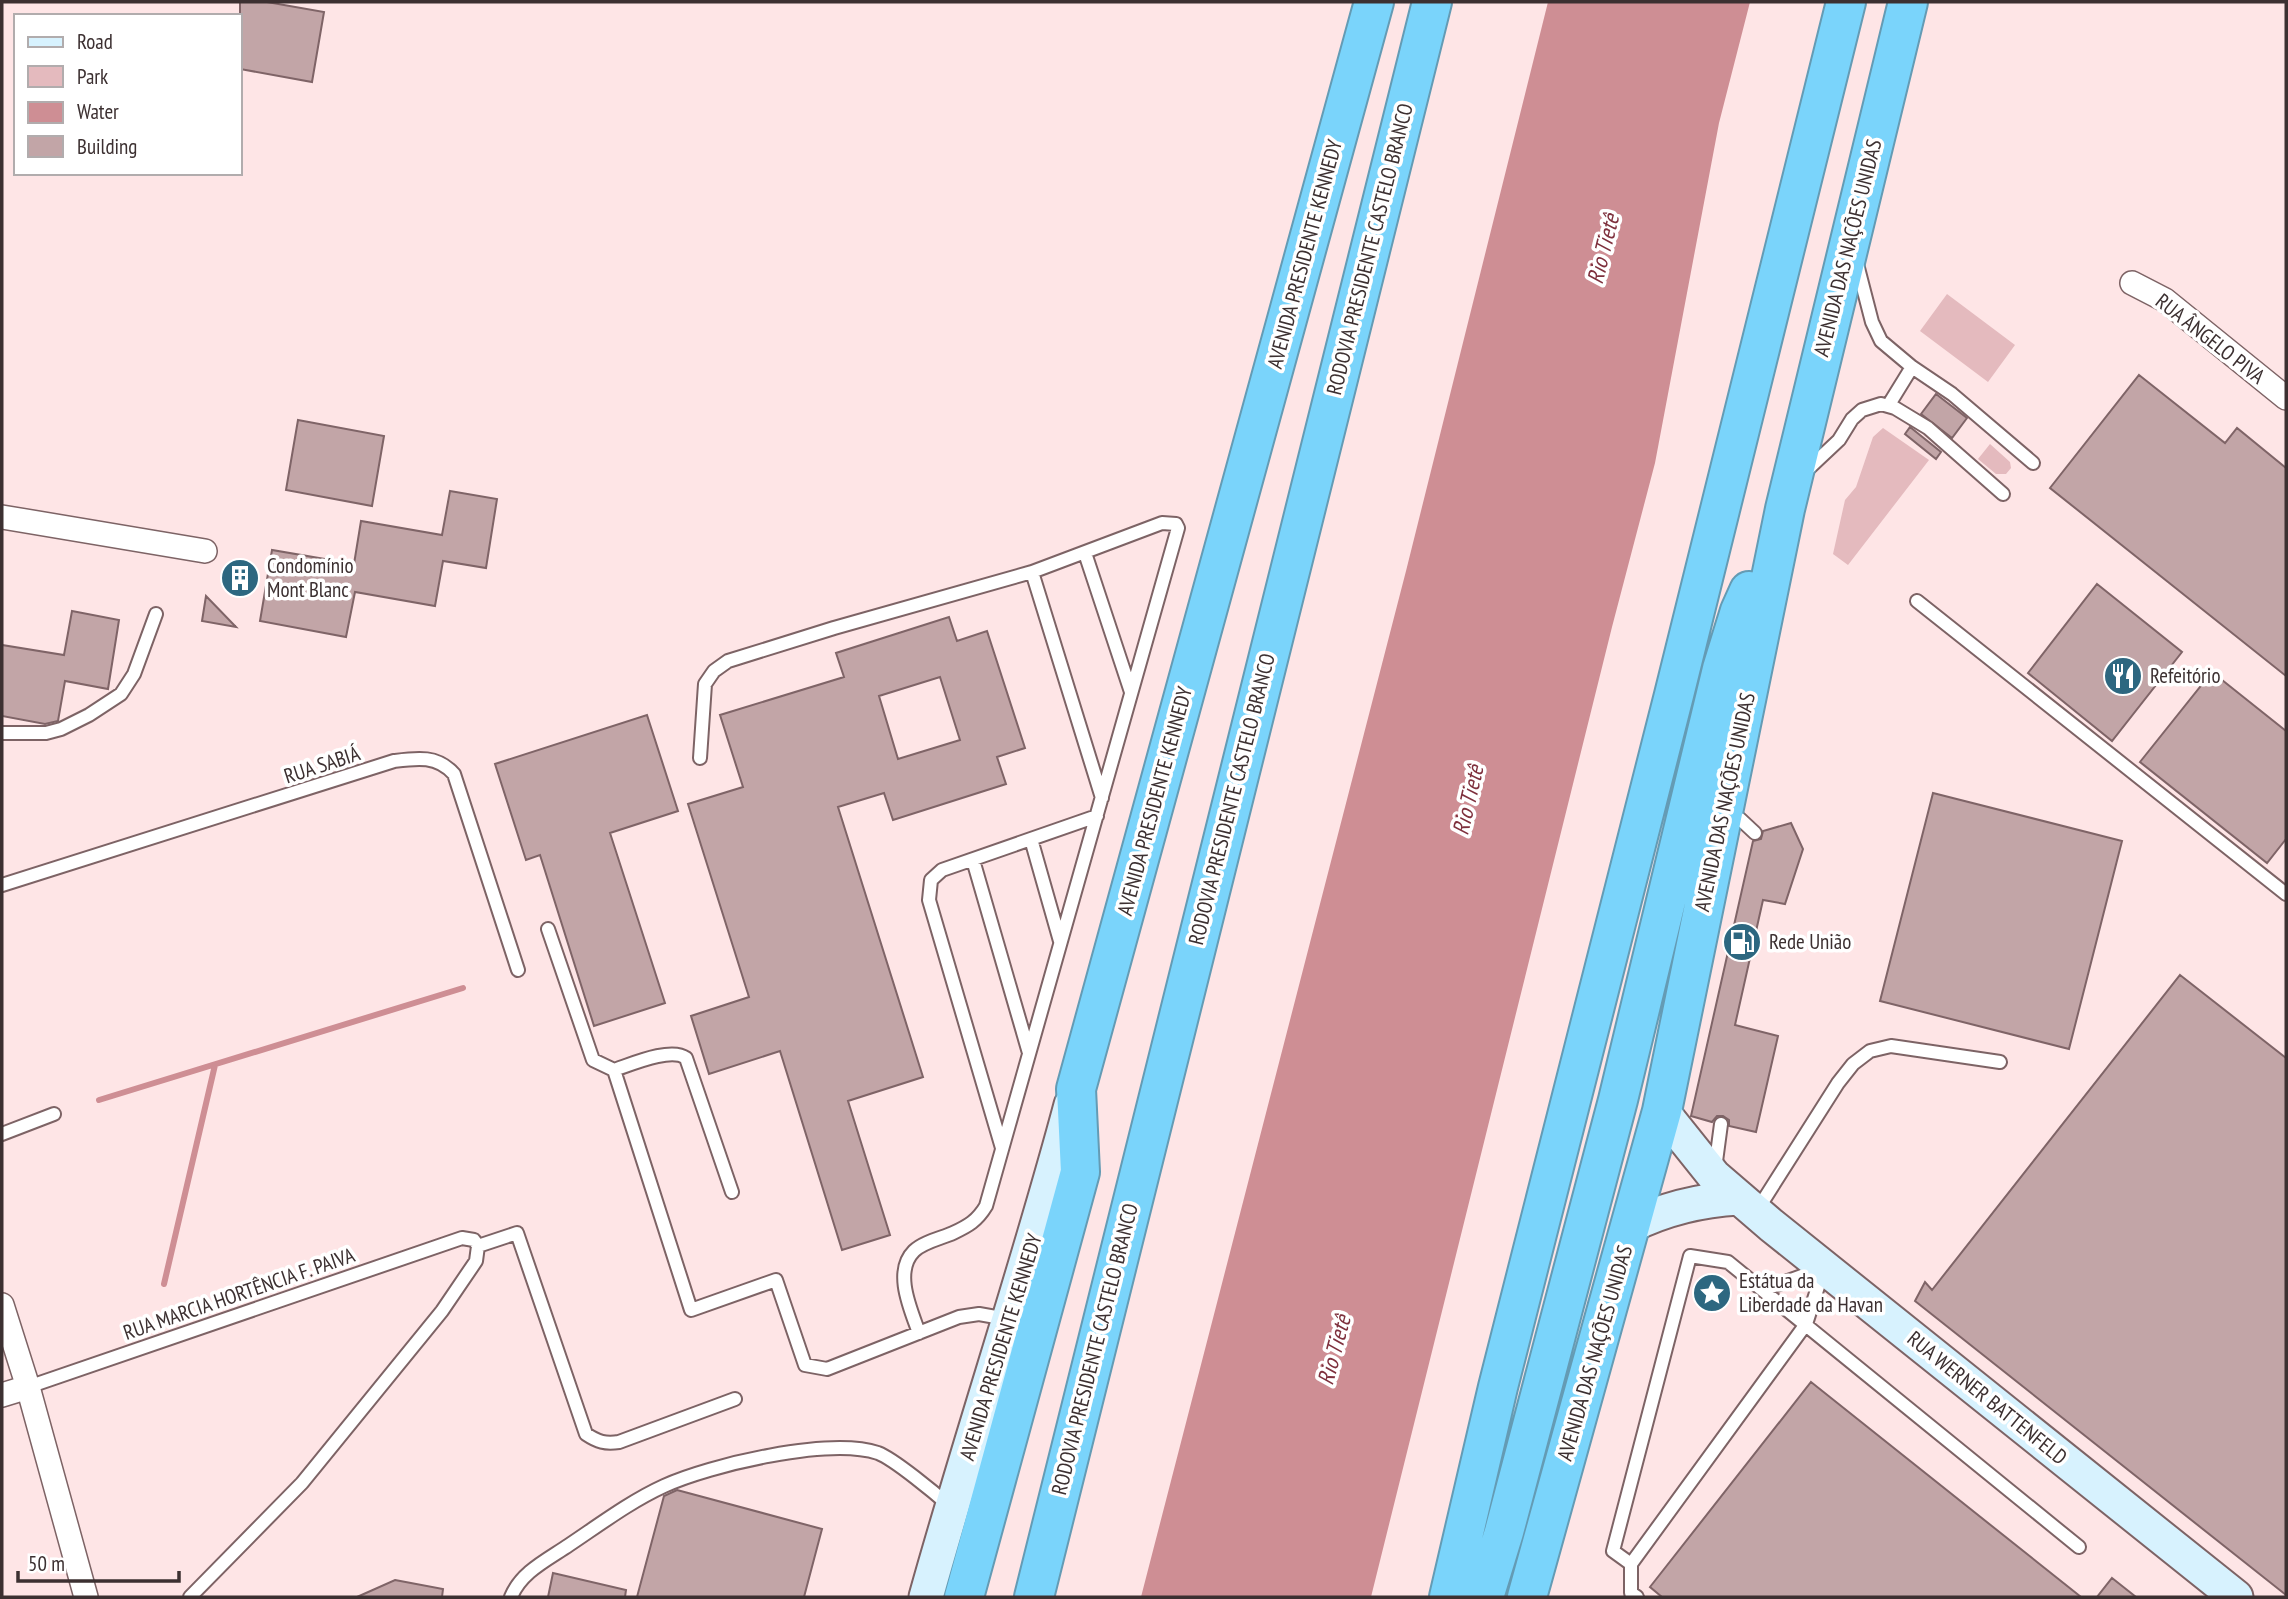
<svg xmlns="http://www.w3.org/2000/svg" width="2288" height="1599" font-family="'PT Sans Narrow',sans-serif">
<rect width="100%" height="100%" fill="#fee5e6"/>
<!-- green -->
<path fill="#e4babe" d="M1947 294 2015 345 1988 382 1920 331Z
M1883 428 1929 460 1848 565 1833 554 1845 500 1856 487 1873 437Z
M1990 444 2010 462 2011 468 2006 474H1996L1978 459Z"/>
<!-- water -->
<path fill="#ce8e94" d="M1548 2H1750L1719 123 1655 463 1612 627 1371 1597H1141L1406 571Z"/>
<g fill="none" stroke-linecap="round" stroke-linejoin="round">
<!-- stream -->
<path stroke="#ce8e94" stroke-width="6" d="M99 1100 463 988
M164 1284 215 1065"/>
</g>
<!-- building -->
<path fill="#c2a5a7" stroke="#7f6467" stroke-width="2" fill-rule="evenodd" d="M240 2H267L324 12 312 82 240 69Z
M2139 375 2225 443 2237 428 2286 468V676L2050 488Z
M1936 394 1967 418 1952 438 1921 414Z
M298 420 384 436 372 506 286 490Z
M1910 427 1941 452 1936 459 1905 434Z
M450 491 497 499 486 568 443 561 435 606 355 592 346 637 260 621 272 550 354 564 361 521 442 535Z
M2097 584 2182 652 2112 741 2028 673Z
M206 596 236 627 202 621Z
M72 611 119 620 108 689 65 681 58 721 45 724 2 716V645L64 655Z
M949 617 957 641 987 631 1025 748 997 757 1006 784 893 820 884 793 838 807 923 1077 848 1101 890 1235 842 1250 780 1051 709 1074 691 1016 749 997 688 804 743 787 720 715 844 677 836 653ZM940 677 960 740 898 759 879 696Z
M2212 672 2286 731V839L2267 863 2140 762Z
M647 715 678 811 610 833 665 1003 594 1026 540 855 526 860 495 764Z
M1933 793 2122 841 2069 1049 1880 1001Z
M1791 823 1803 849 1785 904 1763 900 1735 1025 1778 1036 1756 1132 1729 1126V1120L1723 1116H1717L1712 1122 1691 1116 1753 841 1761 839 1763 831Z
M2180 975 2286 1058V1595L1915 1301 1925 1282 1932 1290Z
M1811 1382 2081 1597H1662L1650 1587Z
M677 1490 822 1529 804 1597H637L664 1496Z
M553 1573 626 1590 625 1597H548Z
M2112 1578 2136 1597H2097Z
M395 1580 443 1589 442 1597H357Z"/>
<g fill="none" stroke-linecap="round" stroke-linejoin="round">
<defs>
<path id="lane" d="M1857 264 1872 322 1881 341 1912 367 1952 394 2033 463
M1888 406 1912 367
M1806 471 1839 440 1852 419 1862 410 1881 404 1895 408 1928 428 2003 494
M1085 553 1131 692
M1032 572 1102 798
M1917 601 2286 894
M2 733H46L61 729 89 715 121 694 134 674 156 614
M700 758 705 684 714 671 728 661 834 628 1032 572 1162 523 1176 524 1178 528 986 1206C977 1221 968 1226 953 1233 942 1238 923 1242 914 1251 893 1272 911 1310 919 1333
M1727 814 1740 819 1755 833
M1031 839 1060 941
M973 860 1029 1053
M2 885 394 761C417 758 437 755 454 774L518 970
M548 929 593 1060 614 1070 691 1310 776 1280 805 1365 827 1369 959 1317 979 1314 1007 1319
M614 1070C632 1064 671 1047 686 1058L732 1192
M2 1134 54 1114
M1002 1148 929 900 931 880 942 870 1097 816
M1715 1169 1721 1124
M1756 1212 1838 1083 1853 1064 1870 1051 1891 1046 2000 1062
M478 1246 517 1233 586 1434C598 1442 605 1444 619 1442L735 1399
M28 1387 462 1238 474 1240 478 1246 476 1261 442 1311 302 1483 190 1597
M1631 1564 1613 1551 1690 1256 1728 1262 2079 1547
M511 1597C521 1572 547 1560 569 1545 599 1525 631 1501 664 1486 710 1465 829 1437 878 1453 894 1459 936 1494 951 1507
M1637 1597 1631 1593V1564L1806 1324 1824 1268 1763 1290"/>
<path id="street" d="M2132 283 2165 300 2286 398
M2 517 205 551
M2 1305 28 1387 86 1597
M2 1395 28 1387"/>
<path id="secondary" d="M1662 1111 1714 1176 1771 1225 2236 1597
M1630 1226C1666 1208 1700 1200 1739 1198
M926 1597C972 1432 1027 1270 1071 1105"/>
<path id="highway" d="M964 1597 1080 1172 1076 1089 1374 2
M1034 1597 1432 2
M1449 1597 1498 1387 1674 695 1846 2
M1484 1597 1504 1532 1618 1100 1722 669 1740 611 1749 591
M1527 1597 1662 1111 1785 509 1908 2"/>
</defs>
<!-- lane casing -->
<use href="#lane" stroke="#7d6365" stroke-width="16"/>
<!-- street casing -->
<use href="#street" stroke="#7d6365" stroke-width="26"/>
<!-- secondary casing -->
<use href="#secondary" stroke="#7d6365" stroke-width="37"/>
<!-- highway casing -->
<use href="#highway" stroke="#649bb4" stroke-width="42"/>
<!-- lane -->
<use href="#lane" stroke="#fff" stroke-width="12"/>
<!-- street -->
<use href="#street" stroke="#fff" stroke-width="23"/>
<!-- secondary -->
<use href="#secondary" stroke="#d7f2fe" stroke-width="33"/>
<!-- highway -->
<use href="#highway" stroke="#7ad4fb" stroke-width="38"/>
</g>
<!-- icons -->
<defs>
<symbol id="building-disc" viewBox="-11 -11 22 22"><circle r="9.5" fill="#2d6780" stroke="#fff"/><path d="M-4-6H4V6H1V3H-1V6H-4ZM-2.5-4.3h1.7v1.8h-1.7ZM.8-4.3h1.7v1.8H.8ZM-2.5-1h1.7V.8h-1.7ZM.8-1h1.7V.8H.8Z" fill="#fff"/></symbol>
<symbol id="restaurant-disc" viewBox="-11 -11 22 22"><circle r="9.5" fill="#2d6780" stroke="#fff"/><path d="M-5-6h1v4h1v-4h1v4h1v-4h1v5L-1.5 .5V6h-2V.5L-5-1ZM5-6V6H3V1.5H1.5Q1.5-4 5-6Z" fill="#fff"/></symbol>
<symbol id="fuel-disc" viewBox="-11 -11 22 22"><circle r="9.5" fill="#2d6780" stroke="#fff"/><path d="M-5.5-6h7V0h2V4h1.3V-2.5L3-4.5l.8-.8L6-3V5H2.5V1h-1V6h-7ZM-4.2-4.7v3.2H.2V-4.7Z" fill="#fff"/></symbol>
<symbol id="sight-disc" viewBox="-11 -11 22 22"><circle r="9.5" fill="#2d6780" stroke="#fff"/><path d="M0-6L1.8-2.2L6-1.7L2.9 1.2L3.7 5.4L0 3.3L-3.7 5.4L-2.9 1.2L-6-1.7L-1.8-2.2Z" fill="#fff"/></symbol>
</defs>
<g fill-rule="evenodd">
<use href="#building-disc" x="218" y="556" width="44" height="44"/>
<use href="#restaurant-disc" x="2101" y="654" width="44" height="44"/>
<use href="#fuel-disc" x="1720" y="920" width="44" height="44"/>
<use href="#sight-disc" x="1690" y="1271" width="44" height="44"/>
</g>
<g text-anchor="middle" stroke-width="7" stroke-linejoin="round" paint-order="stroke">
<!-- street labels -->
<g font-size="21" fill="#3c3031" stroke="#fff">
<text transform="translate(1848 248) rotate(-76)" y="7">AVENIDA DAS NAÇÕES UNIDAS</text>
<text transform="translate(1370 249) rotate(-76)" y="7">RODOVIA PRESIDENTE CASTELO BRANCO</text>
<text transform="translate(1305 254) rotate(-75)" y="7">AVENIDA PRESIDENTE KENNEDY</text>
<text transform="translate(2210 339) rotate(38)" y="7">RUA ÂNGELO PIVA</text>
<text transform="translate(322 765) rotate(-18)" y="7">RUA SABIÁ</text>
<text transform="translate(1232 799) rotate(-76)" y="7">RODOVIA PRESIDENTE CASTELO BRANCO</text>
<text transform="translate(1155 801) rotate(-75)" y="7">AVENIDA PRESIDENTE KENNEDY</text>
<text transform="translate(1725 802) rotate(-78)" y="7">AVENIDA DAS NAÇÕES UNIDAS</text>
<text transform="translate(239 1294) rotate(-19)" y="7">RUA MARCIA HORTÊNCIA F. PAIVA</text>
<text transform="translate(1001 1347) rotate(-73)" y="7">AVENIDA PRESIDENTE KENNEDY</text>
<text transform="translate(1095 1349) rotate(-76)" y="7">RODOVIA PRESIDENTE CASTELO BRANCO</text>
<text transform="translate(1595 1353) rotate(-74)" y="7">AVENIDA DAS NAÇÕES UNIDAS</text>
<text transform="translate(1987 1398) rotate(39)" y="7">RUA WERNER BATTENFELD</text>
</g>
<!-- poi labels -->
<g font-size="21" fill="#3c3031" stroke="#fff" text-anchor="start">
<text x="267" y="573">Condomínio<tspan x="267" dy="24">Mont Blanc</tspan></text>
<text x="2150" y="683">Refeitório</text>
<text x="1769" y="949">Rede União</text>
<text x="1739" y="1288">Estátua da<tspan x="1739" dy="24">Liberdade da Havan</tspan></text>
</g>
<!-- water labels -->
<g font-size="23" font-style="italic" fill="#7e303d" stroke="#fff">
<text transform="translate(1603 249) rotate(-76)" y="8">Rio Tietê</text>
<text transform="translate(1468 800) rotate(-77)" y="8">Rio Tietê</text>
<text transform="translate(1334 1350) rotate(-75)" y="8">Rio Tietê</text>
</g>
</g>
<!-- border -->
<rect width="2288" height="1599" fill="none" stroke="#3c3031" stroke-width="7"/>
<!-- legend -->
<rect x="14" y="14" width="228" height="161" fill="#ffffff" stroke="#b1acad" stroke-width="2"/>
<rect x="28" y="37" width="35" height="10" fill="#d7f2fe" stroke="#b1acad" stroke-width="2"/>
<text x="77" y="49" font-size="21" fill="#3c3031">Road</text>
<rect x="28" y="66" width="35" height="21" fill="#e4babe" stroke="#b1acad" stroke-width="2"/>
<text x="77" y="84" font-size="21" fill="#3c3031">Park</text>
<rect x="28" y="102" width="35" height="21" fill="#ce8e94" stroke="#b1acad" stroke-width="2"/>
<text x="77" y="119" font-size="21" fill="#3c3031">Water</text>
<rect x="28" y="136" width="35" height="21" fill="#c2a5a7" stroke="#b1acad" stroke-width="2"/>
<text x="77" y="154" font-size="21" fill="#3c3031">Building</text>
<!-- scale -->
<path d="M18 1571v10h161v-10" fill="none" stroke="#3c3031" stroke-width="3.5"/>
<text x="28" y="1571" font-size="21" fill="#3c3031" stroke="#ffffff" stroke-width="5" paint-order="stroke">50 m</text>
</svg>
